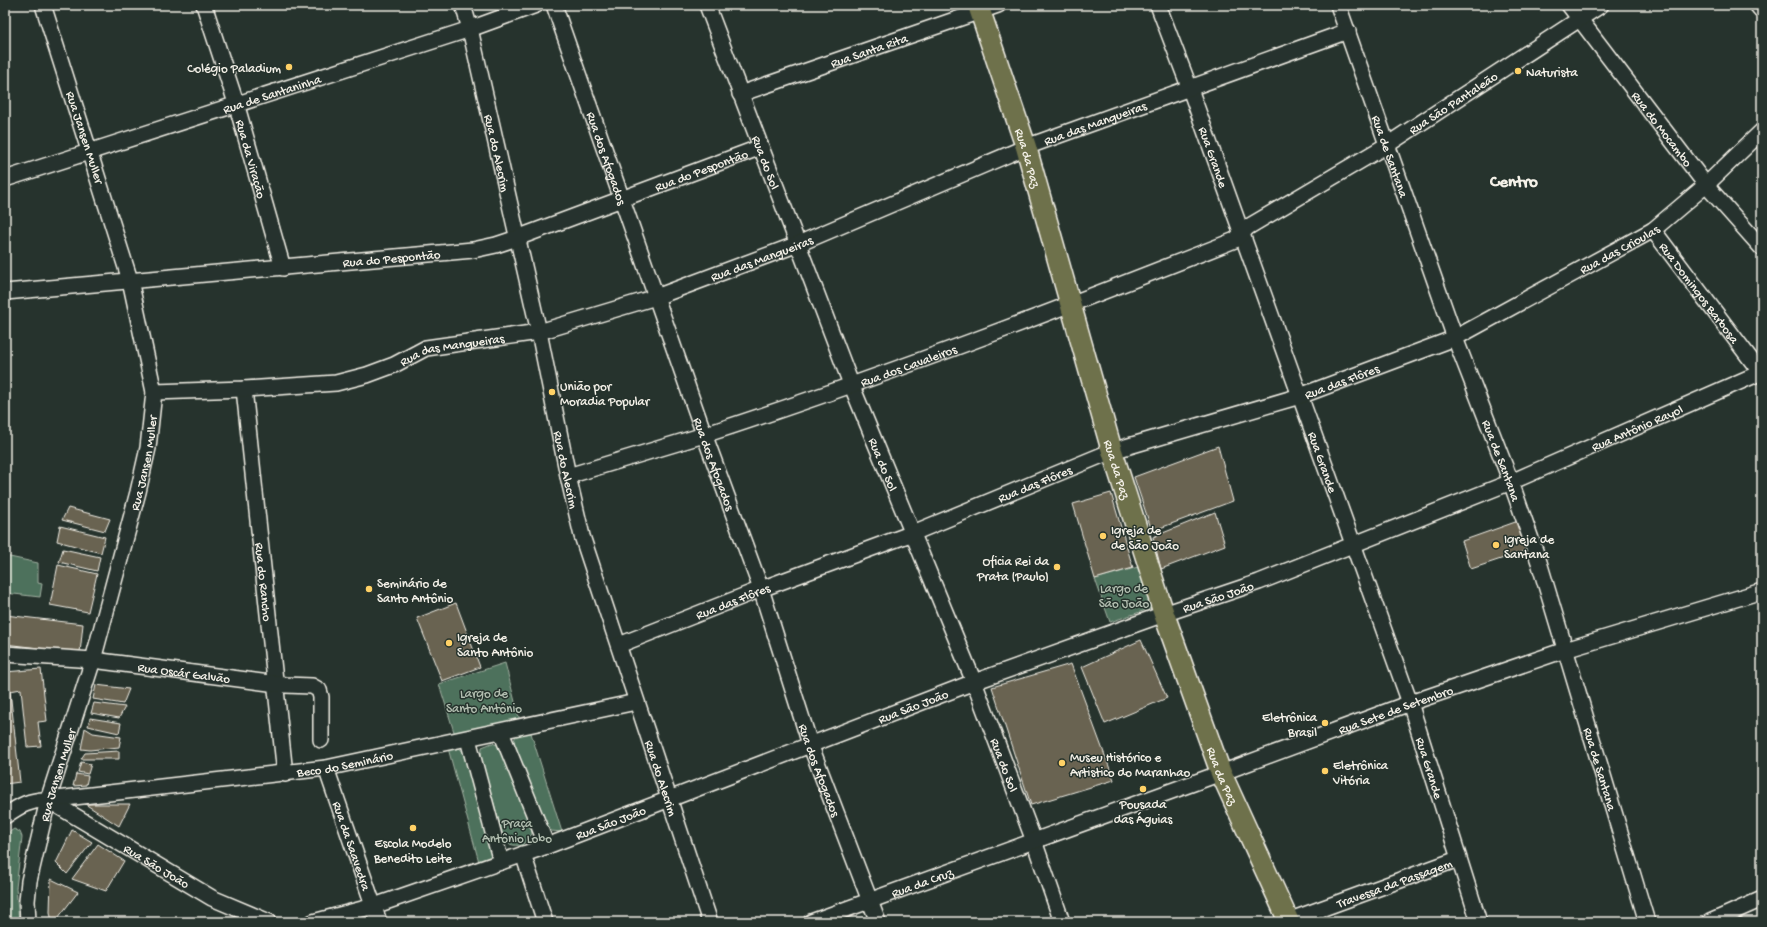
<svg xmlns="http://www.w3.org/2000/svg" width="1767" height="927" font-family="'Gochi Hand',sans-serif">
<rect width="100%" height="100%" fill="#26332d"/>
<filter id="ink" filterUnits="userSpaceOnUse"><feTurbulence type="fractalNoise" baseFrequency=".025" numOctaves="2"/><feDisplacementMap in="SourceGraphic" scale="8" xChannelSelector="R" yChannelSelector="G"/><feConvolveMatrix kernelMatrix="1 2 1 2 8 2 1 2 1" color-interpolation-filters="sRGB"/></filter>
<g filter="url(#ink)">
<!-- green -->
<path fill="#4e715c" stroke="#a1b1a2" d="M5 556 38 563V583L42 584 40 597 5 593Z
M1138 567 1152 608 1110 622 1095 579Z
M505 663 520 721 455 735 439 684Z
M530 730 562 832 551 831 546 826 515 746C512 734 520 732 530 730Z
M492 743 500 746 531 826 532 834 522 845C512 846 507 845 503 835L481 759 482 747Z
M448 748H459L466 754 492 849 491 857 479 862Z
M14 829 20 832 22 837 16 888 19 922H5V835Z"/>
<!-- building -->
<path fill="#696351" stroke="#f4f1e8" d="M1218 446 1233 501 1152 531 1134 477Z
M1111 493 1133 568 1095 579 1073 504Z
M68 508 110 519 105 531 62 520Z
M1215 512 1225 545 1161 569 1153 537Z
M1521 520 1531 549 1471 569 1462 541Z
M60 526 105 537 101 553 57 541Z
M63 549 100 557 97 571 59 562Z
M58 565 97 574 88 612 50 605Z
M456 603 480 667 442 681 417 618Z
M5 615 83 624 80 653 5 644Z
M1141 640 1167 698 1105 724 1082 667Z
M1071 664 1114 780 1031 805 992 687Z
M41 669 47 721 38 722 41 746 27 747 21 689 10 691 20 782 5 784V672Z
M96 685 129 689 123 704 93 699Z
M94 703 125 707 119 718 91 713Z
M90 718 121 723 119 733 88 726Z
M85 728 93 733 121 737 119 747 90 750 81 749Z
M119 751V759H81L85 753Z
M81 762 91 764 88 774 78 772Z
M76 774 88 776 86 785 73 786Z
M85 804H130L119 826Z
M72 830 92 842 67 874 56 863Z
M98 844 124 861 106 891 72 879Z
M51 879 78 892 55 922H52L50 912Z"/>
<g fill="none" stroke-linecap="round" stroke-linejoin="round">
<defs>
<g id="minor">
<path id="s1" d="M204 5 236 103 283 268"/>
<path id="s2" d="M463 5 470 29 539 332 568 476 582 536 710 922"/>
<path id="s3" d="M554 5 704 434 761 589 810 744 878 922"/>
<path id="s4" d="M707 5 851 384 974 682 1034 841 1062 922"/>
<path id="s5" d="M1158 5 1190 89 1410 703 1479 922"/>
<path id="s6" d="M1338 5 1455 338 1511 482 1539 562 1647 922"/>
<path id="s7" d="M1569 5 1706 185 1762 248"/>
<path d="M1757 5 1762 11"/>
<path id="s8" d="M740 94 998 5"/>
<path id="s9" d="M5 179 470 29 536 5"/>
<path id="s10" d="M1653 230 1761 373"/>
<path id="s11" d="M5 292 440 253 473 250 496 245 517 238 761 147"/>
<path id="s12" d="M244 389 285 774"/>
<path id="s13" d="M154 392 244 389 336 383 367 375 394 365 426 348 539 332 656 297 798 244 1026 147 1348 31"/>
<path id="s14" d="M568 476C613 462 659 449 704 435 883 377 1060 309 1235 240L1248 227 1387 145 1601 5"/>
<path id="s15" d="M619 645 761 589 913 533 1112 451 1300 396 1455 338 1653 230 1706 185 1762 131"/>
<path id="s16" d="M5 654 93 660 285 685 312 686 319 690 321 697V740"/>
<path d="M501 732 547 846"/>
<path d="M468 739 501 862"/>
<path id="s17" d="M326 768 379 922"/>
<path id="s18" d="M48 800 212 898 269 922"/>
<path id="s19" d="M5 816C19 806 31 799 48 800L326 768 636 702"/>
<path d="M523 854 545 922"/>
<path id="s20" d="M28 922 27 901 29 881 48 800 93 660 138 492 148 448 154 392 130 280 43 5"/>
<path id="s21" d="M313 922 374 906 547 846 974 682 1164 614 1259 582 1511 482 1762 372"/>
<path id="s22" d="M811 922 1221 773 1410 703 1565 650 1762 591"/>
<path id="s23" d="M1285 922 1458 859"/>
<path d="M1710 922 1762 899"/>
</g>
<g id="major">
<path id="s24" d="M978 5 1026 147 1112 451 1164 614 1221 773 1289 922"/>
</g>
</defs>
<!-- minor casing -->
<use href="#minor" stroke="#f4f1e8" stroke-width="18"/>
<!-- major casing -->
<use href="#major" stroke="#f4f1e8" stroke-width="23"/>
<!-- minor -->
<use href="#minor" stroke="#26332d" stroke-width="15"/>
<!-- major -->
<use href="#major" stroke="#6e714b" stroke-width="20"/>
</g>
</g>
<!-- markers -->
<g fill="#ffd166" stroke="#26332d" stroke-width="1.5">
<circle cx="289" cy="67" r="4"/>
<circle cx="1518" cy="71" r="4"/>
<circle cx="552" cy="392" r="4"/>
<circle cx="1103" cy="536" r="4"/>
<circle cx="1496" cy="545" r="4"/>
<circle cx="1057" cy="567" r="4"/>
<circle cx="369" cy="589" r="4"/>
<circle cx="449" cy="643" r="4"/>
<circle cx="1325" cy="723" r="4"/>
<circle cx="1062" cy="763" r="4"/>
<circle cx="1325" cy="771" r="4"/>
<circle cx="1143" cy="789" r="4"/>
<circle cx="413" cy="828" r="4"/>
</g>
<g text-anchor="middle" stroke-width="3" stroke-linejoin="round" paint-order="stroke">
<!-- street labels -->
<g font-size="13" fill="#f4f1e8" stroke="#26332d">
<text dy="5" stroke="none"><textPath href="#s8" startOffset="136">Rua Santa Rita</textPath></text>
<text dy="5" stroke="none"><textPath href="#s9" startOffset="280">Rua de Santaninha</textPath></text>
<text dy="5" stroke="none"><textPath href="#s14" startOffset="966">Rua São Pantaleão</textPath></text>
<text dy="5" stroke="none"><textPath href="#s13" startOffset="988">Rua das Mangueiras</textPath></text>
<text dy="5" stroke="none"><textPath href="#s7" startOffset="155">Rua do Mocambo</textPath></text>
<text transform="translate(86 137) rotate(72)" y="5">Rua Jansen Muller</text>
<text dy="5" stroke="none"><textPath href="#s2" startOffset="152">Rua do Alecrim</textPath></text>
<text dy="5" stroke="none"><textPath href="#s6" startOffset="160">Rua de Santana</textPath></text>
<text dy="5" stroke="none"><textPath href="#s5" startOffset="162">Rua Grande</textPath></text>
<text dy="5" stroke="none"><textPath href="#s3" startOffset="162">Rua dos Afogados</textPath></text>
<text dy="5" stroke="none"><textPath href="#s24" startOffset="161">Rua da Paz</textPath></text>
<text dy="5" stroke="none"><textPath href="#s1" startOffset="161">Rua da Viração</textPath></text>
<text dy="5" stroke="none"><textPath href="#s4" startOffset="168">Rua do Sol</textPath></text>
<text dy="5" stroke="none"><textPath href="#s11" startOffset="712">Rua do Pespontão</textPath></text>
<text dy="5" stroke="none"><textPath href="#s15" startOffset="1078">Rua das Crioulas</textPath></text>
<text dy="5" stroke="none"><textPath href="#s11" startOffset="388">Rua do Pespontão</textPath></text>
<text dy="5" stroke="none"><textPath href="#s13" startOffset="628">Rua das Mangueiras</textPath></text>
<text dy="5" stroke="none"><textPath href="#s10" startOffset="78">Rua Domingos Barbosa</textPath></text>
<text dy="5" stroke="none"><textPath href="#s13" startOffset="304">Rua das Mangueiras</textPath></text>
<text dy="5" stroke="none"><textPath href="#s14" startOffset="358">Rua dos Cavaleiros</textPath></text>
<text dy="5" stroke="none"><textPath href="#s15" startOffset="770">Rua das Flôres</textPath></text>
<text dy="5" stroke="none"><textPath href="#s21" startOffset="1414">Rua Antônio Rayol</textPath></text>
<text dy="5" stroke="none"><textPath href="#s6" startOffset="484">Rua de Santana</textPath></text>
<text dy="5" stroke="none"><textPath href="#s5" startOffset="486">Rua Grande</textPath></text>
<text dy="5" stroke="none"><textPath href="#s20" startOffset="475">Rua Jansen Muller</textPath></text>
<text dy="5" stroke="none"><textPath href="#s3" startOffset="486">Rua dos Afogados</textPath></text>
<text dy="5" stroke="none"><textPath href="#s4" startOffset="492">Rua do Sol</textPath></text>
<text dy="5" stroke="none"><textPath href="#s2" startOffset="476">Rua do Alecrim</textPath></text>
<text dy="5" stroke="none"><textPath href="#s24" startOffset="485">Rua da Paz</textPath></text>
<text dy="5" stroke="none"><textPath href="#s15" startOffset="446">Rua das Flôres</textPath></text>
<text dy="5" stroke="none"><textPath href="#s12" startOffset="194">Rua do Rancho</textPath></text>
<text dy="5" stroke="none"><textPath href="#s21" startOffset="962">Rua São João</textPath></text>
<text dy="5" stroke="none"><textPath href="#s15" startOffset="122">Rua das Flôres</textPath></text>
<text dy="5" stroke="none"><textPath href="#s16" startOffset="180">Rua Oscár Galvão</textPath></text>
<text dy="5" stroke="none"><textPath href="#s21" startOffset="638">Rua São João</textPath></text>
<text dy="5" stroke="none"><textPath href="#s22" startOffset="622">Rua Sete de Setembro</textPath></text>
<text dy="5" stroke="none"><textPath href="#s19" startOffset="346">Beco do Seminário</textPath></text>
<text dy="5" stroke="none"><textPath href="#s4" startOffset="816">Rua do Sol</textPath></text>
<text dy="5" stroke="none"><textPath href="#s5" startOffset="810">Rua Grande</textPath></text>
<text dy="5" stroke="none"><textPath href="#s6" startOffset="808">Rua de Santana</textPath></text>
<text dy="5" stroke="none"><textPath href="#s3" startOffset="810">Rua dos Afogados</textPath></text>
<text dy="5" stroke="none"><textPath href="#s20" startOffset="151">Rua Jansen Muller</textPath></text>
<text dy="5" stroke="none"><textPath href="#s24" startOffset="809">Rua da Paz</textPath></text>
<text dy="5" stroke="none"><textPath href="#s2" startOffset="799">Rua do Alecrim</textPath></text>
<text dy="5" stroke="none"><textPath href="#s21" startOffset="314">Rua São João</textPath></text>
<text dy="5" stroke="none"><textPath href="#s17" startOffset="82">Rua da Saavedra</textPath></text>
<text dy="5" stroke="none"><textPath href="#s18" startOffset="127">Rua São João</textPath></text>
<text dy="5" stroke="none"><textPath href="#s22" startOffset="118">Rua da Cruz</textPath></text>
<text dy="5" stroke="none"><textPath href="#s23" startOffset="116">Travessa da Passagem</textPath></text>
</g>
<!-- poi labels -->
<g font-size="13" fill="#f4f1e8" stroke="#26332d" text-anchor="start">
<text x="281" y="72" text-anchor="end">Colégio Paladium</text>
<text x="1526" y="76">Naturista</text>
<text x="560" y="390">União por<tspan x="560" dy="15">Moradia Popular</tspan></text>
<text x="1111" y="534">Igreja de<tspan x="1111" dy="15">de São João</tspan></text>
<text x="1504" y="543">Igreja de<tspan x="1504" dy="15">Santana</tspan></text>
<text x="1049" y="565" text-anchor="end">Oficia Rei da<tspan x="1049" dy="15">Prata (Paulo)</tspan></text>
<text x="377" y="587">Seminário de<tspan x="377" dy="15">Santo Antônio</tspan></text>
<text x="457" y="641">Igreja de<tspan x="457" dy="15">Santo Antônio</tspan></text>
<text x="1317" y="721" text-anchor="end">Eletrônica<tspan x="1317" dy="15">Brasil</tspan></text>
<text x="1070" y="761">Museu Histórico e<tspan x="1070" dy="15">Artistico do Maranhao</tspan></text>
<text x="1333" y="769">Eletrônica<tspan x="1333" dy="15">Vitória</tspan></text>
<text x="1143" y="808" text-anchor="middle">Pousada<tspan x="1143" dy="15">das Águias</tspan></text>
<text x="413" y="847" text-anchor="middle">Escola Modelo<tspan x="413" dy="15">Benedito Leite</tspan></text>
</g>
<!-- park labels -->
<g font-size="13" fill="#b2beb0" stroke="#26332d">
<text x="1124" y="592">Largo de<tspan x="1124" dy="15">São João</tspan></text>
<text x="484" y="697">Largo de<tspan x="484" dy="15">Santo Antônio</tspan></text>
<text x="517" y="827">Praça<tspan x="517" dy="15">Antônio Lobo</tspan></text>
</g>
<!-- district labels -->
<g font-size="17" font-weight="bold" fill="#f4f1e8" stroke="#26332d">
<text x="1514" y="186">Centro</text>
</g>
</g>
<!-- margin -->
<rect width="1767" height="927" fill="none" stroke="#26332d" stroke-width="20"/>
<rect x="10" y="10" width="1747" height="907" fill="none" stroke="#f4f1e8" stroke-width="1.5" filter="url(#ink)"/>
</svg>
